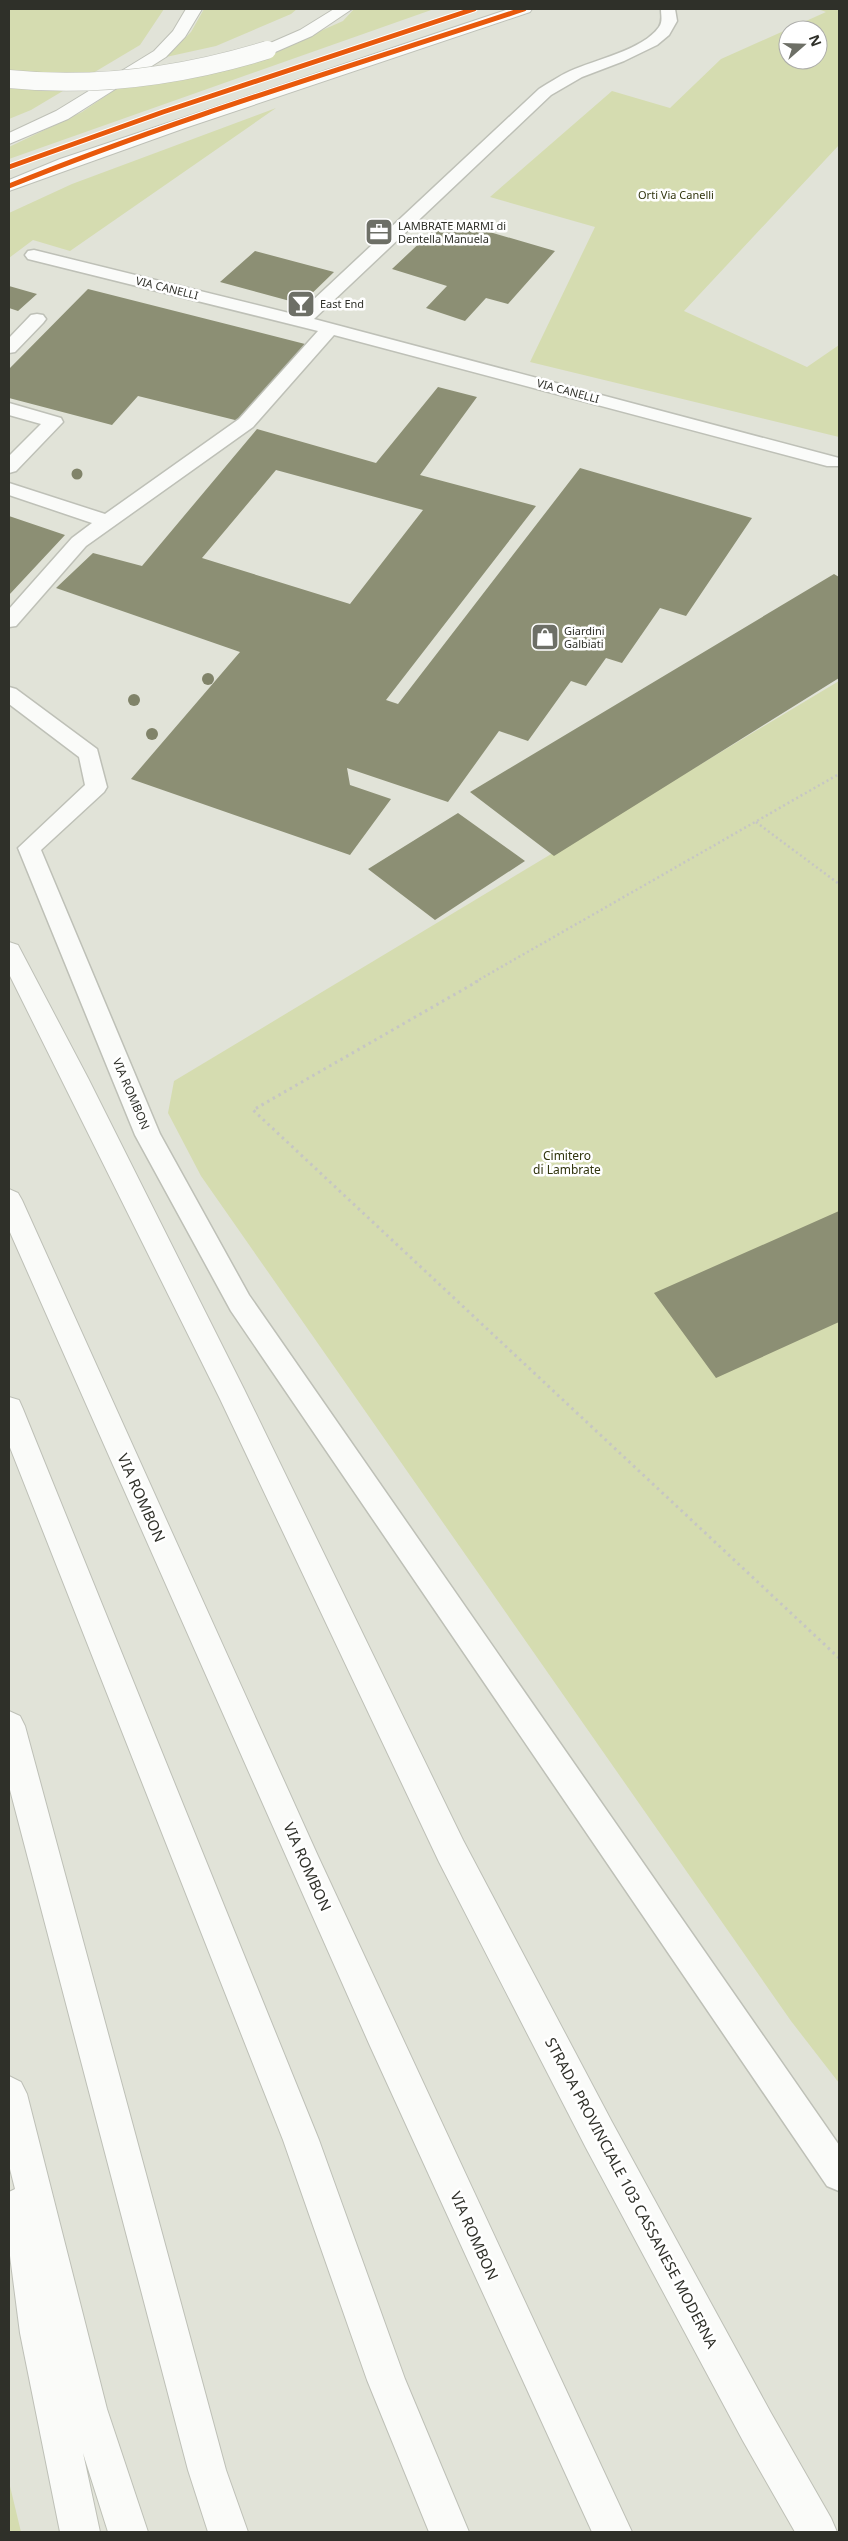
<svg xmlns="http://www.w3.org/2000/svg" width="848" height="2541" font-family="'Noto Sans',sans-serif">
<rect width="100%" height="100%" fill="#e1e3d8"/>
<!-- green -->
<path fill="#d5dcb0" fill-rule="evenodd" d="M9 9H164L140 45 31 110 9 119Z
M204 9H297L291 14 216 46 166 57 191 32Z
M354 9H434L9 159V147L82 112 116 89 215 71 291 44 343 21Z
M818 9H839V145L684 311 807 367 839 345V437L530 362 595 227 490 197 612 91 670 108 721 59 826 12ZM788 30H818V60H788Z
M276 108 70 251 33 240 9 258V213L72 184Z
M839 681V2083L791 2021 201 1176 168 1113 174 1081Z
M9 2482 21 2532H9Z"/>
<!-- building -->
<path fill="#8c8f74" fill-rule="evenodd" d="M445 219 555 251 508 304 486 298 465 321 426 308 447 286 392 269Z
M255 251 334 272 301 304 220 282Z
M9 286 37 294 18 311 9 308Z
M88 289 305 344 239 421 138 396 112 425 9 398V369Z
M438 387 477 397 420 475 536 506 386 700 398 704 580 468 752 518 686 616 660 608 622 663 606 658 586 686 571 681 528 741 499 731 448 802 347 768 350 785 391 799 350 855 131 779 240 652 56 588 93 553 142 566 257 429 376 463ZM276 470 423 510 350 604 202 558Z
M9 516 65 535 9 595Z
M834 574 839 577V678L554 856 470 792Z
M458 813 525 861 435 920 368 869Z
M839 1211V1322L716 1378 654 1293Z"/>
<g fill="none" stroke-linecap="round" stroke-linejoin="round">
<defs>
<path id="service" d="M661 9H675L677 21 669 35 657 45 624 61 582 77 551 95 314 319 839 458V466H827L334 335 253 427 86 546 16 626 9 627V609L72 538 92 523 9 495V483L105 514 239 419 318 331 28 259 25 255 28 251 34 250 297 315 539 89C549 83 559 76 570 71 594 60 643 50 659 27 663 21 661 16 661 9Z
M37 314 43 315 46 319 43 323 15 352 9 353V338L31 315Z
M9 403 61 418 63 422 16 471 9 473V456L41 424 9 415Z
M9 687 16 689 97 749 107 787 104 792 41 850 160 1134 249 1295 839 2145V2191L827 2186 231 1311 135 1135 18 848 85 785 79 757 9 704Z"/>
<path id="minor" d="M509 9H532L530 12 185 128 9 191V180L60 159Z"/>
<path id="primary" d="M9 1189 18 1193 22 1200 318 1856 632 2532H592L370 2046 9 1230Z
M9 1397 19 1400 23 1409 319 2140 405 2379 469 2532H429L367 2380 283 2140 9 1445Z"/>
<path id="trunk" d="M9 942 18 945 88 1078 244 1389 463 1840 612 2122 771 2413 831 2518 837 2532H795L743 2441 586 2148 439 1862 220 1399 9 974Z
M9 1711 20 1716 25 1726 226 2470 248 2532H208L188 2470 9 1786Z
M9 2076 21 2082 27 2094 107 2409 148 2532H108L83 2453 100 2532H60L20 2333 9 2248V2192L15 2189 9 2165Z"/>
<path id="motorway" d="M186 9H202L185 37 166 57 68 119 9 144V133L56 111 154 51 173 31Z
M334 9H352L312 36 273 53 267 55 259 50 261 47 300 30Z"/>
</defs>
<!-- service casing -->
<use href="#service" stroke="#bec0b7" stroke-width="3"/>
<!-- minor casing -->
<use href="#minor" stroke="#bec0b7" stroke-width="2"/>
<!-- primary casing -->
<use href="#primary" stroke="#bec0b7" stroke-width="2"/>
<!-- trunk casing -->
<use href="#trunk" stroke="#bec0b7" stroke-width="2"/>
<!-- motorway casing -->
<use href="#motorway" stroke="#bec0b7" stroke-width="2"/>
<!-- path-far1 -->
<path stroke="#c6c6c4" stroke-width="2.5" stroke-dasharray="2 3" stroke-linecap="butt" d="M756 822 839 884
M475 982 839 774"/>
<!-- path -->
<path stroke="#c6c6c4" stroke-width="3" stroke-dasharray="2.5 4" stroke-linecap="butt" d="M478 981 253 1110 839 1658"/>
<!-- service -->
<use href="#service" fill="#fafbf9" fill-rule="evenodd"/>
<!-- minor -->
<use href="#minor" fill="#fafbf9" fill-rule="evenodd"/>
<!-- primary -->
<use href="#primary" fill="#fafbf9" fill-rule="evenodd"/>
<!-- trunk -->
<use href="#trunk" fill="#fafbf9" fill-rule="evenodd"/>
<!-- motorway -->
<use href="#motorway" fill="#fafbf9" fill-rule="evenodd"/>
<defs>
<path id="motorway-bridge" d="M9 79C98 88 182 76 267 50"/>
</defs>
<!-- motorway-bridge casing -->
<use href="#motorway-bridge" stroke="#bec0b7" stroke-width="19" stroke-linecap="butt"/>
<!-- motorway-bridge -->
<use href="#motorway-bridge" stroke="#fafbf9" stroke-width="18"/>
<defs>
<path id="cycleway" d="M9 167 163 112 474 9
M9 186C177 118 352 66 524 9"/>
</defs>
<!-- cycleway casing -->
<use href="#cycleway" stroke="#fff" stroke-width="7"/>
<!-- cycleway -->
<use href="#cycleway" stroke="#e8590c" stroke-width="5"/>
</g>
<!-- trees -->
<g fill="#808369">
<circle cx="77" cy="474" r="5.5"/>
<circle cx="208" cy="679" r="6"/>
<circle cx="134" cy="700" r="6"/>
<circle cx="152" cy="734" r="6"/>
</g>
<!-- icons -->
<defs>
<symbol id="office-square" viewBox="-11 -11 22 22"><rect x="-9" y="-9" width="18" height="18" rx="4" fill="#6d6f66" stroke="#fff"/><path d="M-6-3h4V-5.5h4V-3h4V5H-6ZM-1-4.5V-3h2v-1.5ZM-6 0V1H6V0Z" fill="#fff"/></symbol>
<symbol id="bar-square" viewBox="-11 -11 22 22"><rect x="-9" y="-9" width="18" height="18" rx="4" fill="#6d6f66" stroke="#fff"/><path d="M-6-5H6L.8 .8V4.5H3.5V6h-7V4.5H-.8V.8Z" fill="#fff"/></symbol>
<symbol id="shop-square" viewBox="-11 -11 22 22"><rect x="-9" y="-9" width="18" height="18" rx="4" fill="#6d6f66" stroke="#fff"/><path d="M-5-2.5h2.3a2.7 3.5 0 0 1 5.4 0H5L5.5 6h-11ZM-1.5-2.5h3a1.5 2.3 0 0 0-3 0Z" fill="#fff"/></symbol>
</defs>
<g fill-rule="evenodd">
<use href="#office-square" x="363" y="216" width="32" height="32"/>
<use href="#bar-square" x="285" y="288" width="32" height="32"/>
<use href="#shop-square" x="529" y="621" width="32" height="32"/>
</g>
<g text-anchor="middle" stroke-width="5" stroke-linejoin="round" paint-order="stroke">
<!-- far-park labels -->
<g font-size="11" fill="#31350e" stroke="#fff">
<text x="676" y="199">Orti Via Canelli</text>
</g>
<!-- far-poi labels -->
<g font-size="11" fill="#2f3029" stroke="#fff" text-anchor="start">
<text x="398" y="230">LAMBRATE MARMI di<tspan x="398" dy="13">Dentella Manuela</tspan></text>
<text x="320" y="308">East End</text>
<text x="564" y="635">Giardini<tspan x="564" dy="13">Galbiati</tspan></text>
</g>
<!-- far-street labels -->
<g font-size="11" fill="#2f3029" stroke="#fff">
<text transform="translate(167 288) rotate(14)" y="4">VIA CANELLI</text>
<text transform="translate(568 391) rotate(15)" y="4">VIA CANELLI</text>
</g>
<!-- street labels -->
<g font-size="12" fill="#2f3029" stroke="#fff">
<text transform="translate(131 1094) rotate(67)" y="4">VIA ROMBON</text>
</g>
<!-- park labels -->
<g font-size="12" fill="#31350e" stroke="#fff">
<text x="567" y="1160">Cimitero<tspan x="567" dy="14">di Lambrate</tspan></text>
</g>
<!-- near-street labels -->
<g font-size="15" fill="#2f3029" stroke="#fff">
<text transform="translate(141 1498) rotate(66)" y="5">VIA ROMBON</text>
<text transform="translate(307 1867) rotate(66)" y="5">VIA ROMBON</text>
<text transform="translate(631 2193) rotate(62)" y="5">STRADA PROVINCIALE 103 CASSANESE MODERNA</text>
<text transform="translate(474 2236) rotate(66)" y="5">VIA ROMBON</text>
</g>
</g>
<!-- border -->
<rect width="848" height="2541" fill="none" stroke="#2f3029" stroke-width="20"/>
<!-- north arrow -->
<g transform="translate(803 45) rotate(70)"><circle r="24" fill="#ffffff" stroke="#acaca9"/>
<path d="M0-4L9 19L0 12L-9 19Z" fill="#6d6f66"/>
<text y="-8" font-size="14" font-weight="bold" text-anchor="middle" fill="#2f3029">N</text>
</g>
</svg>
